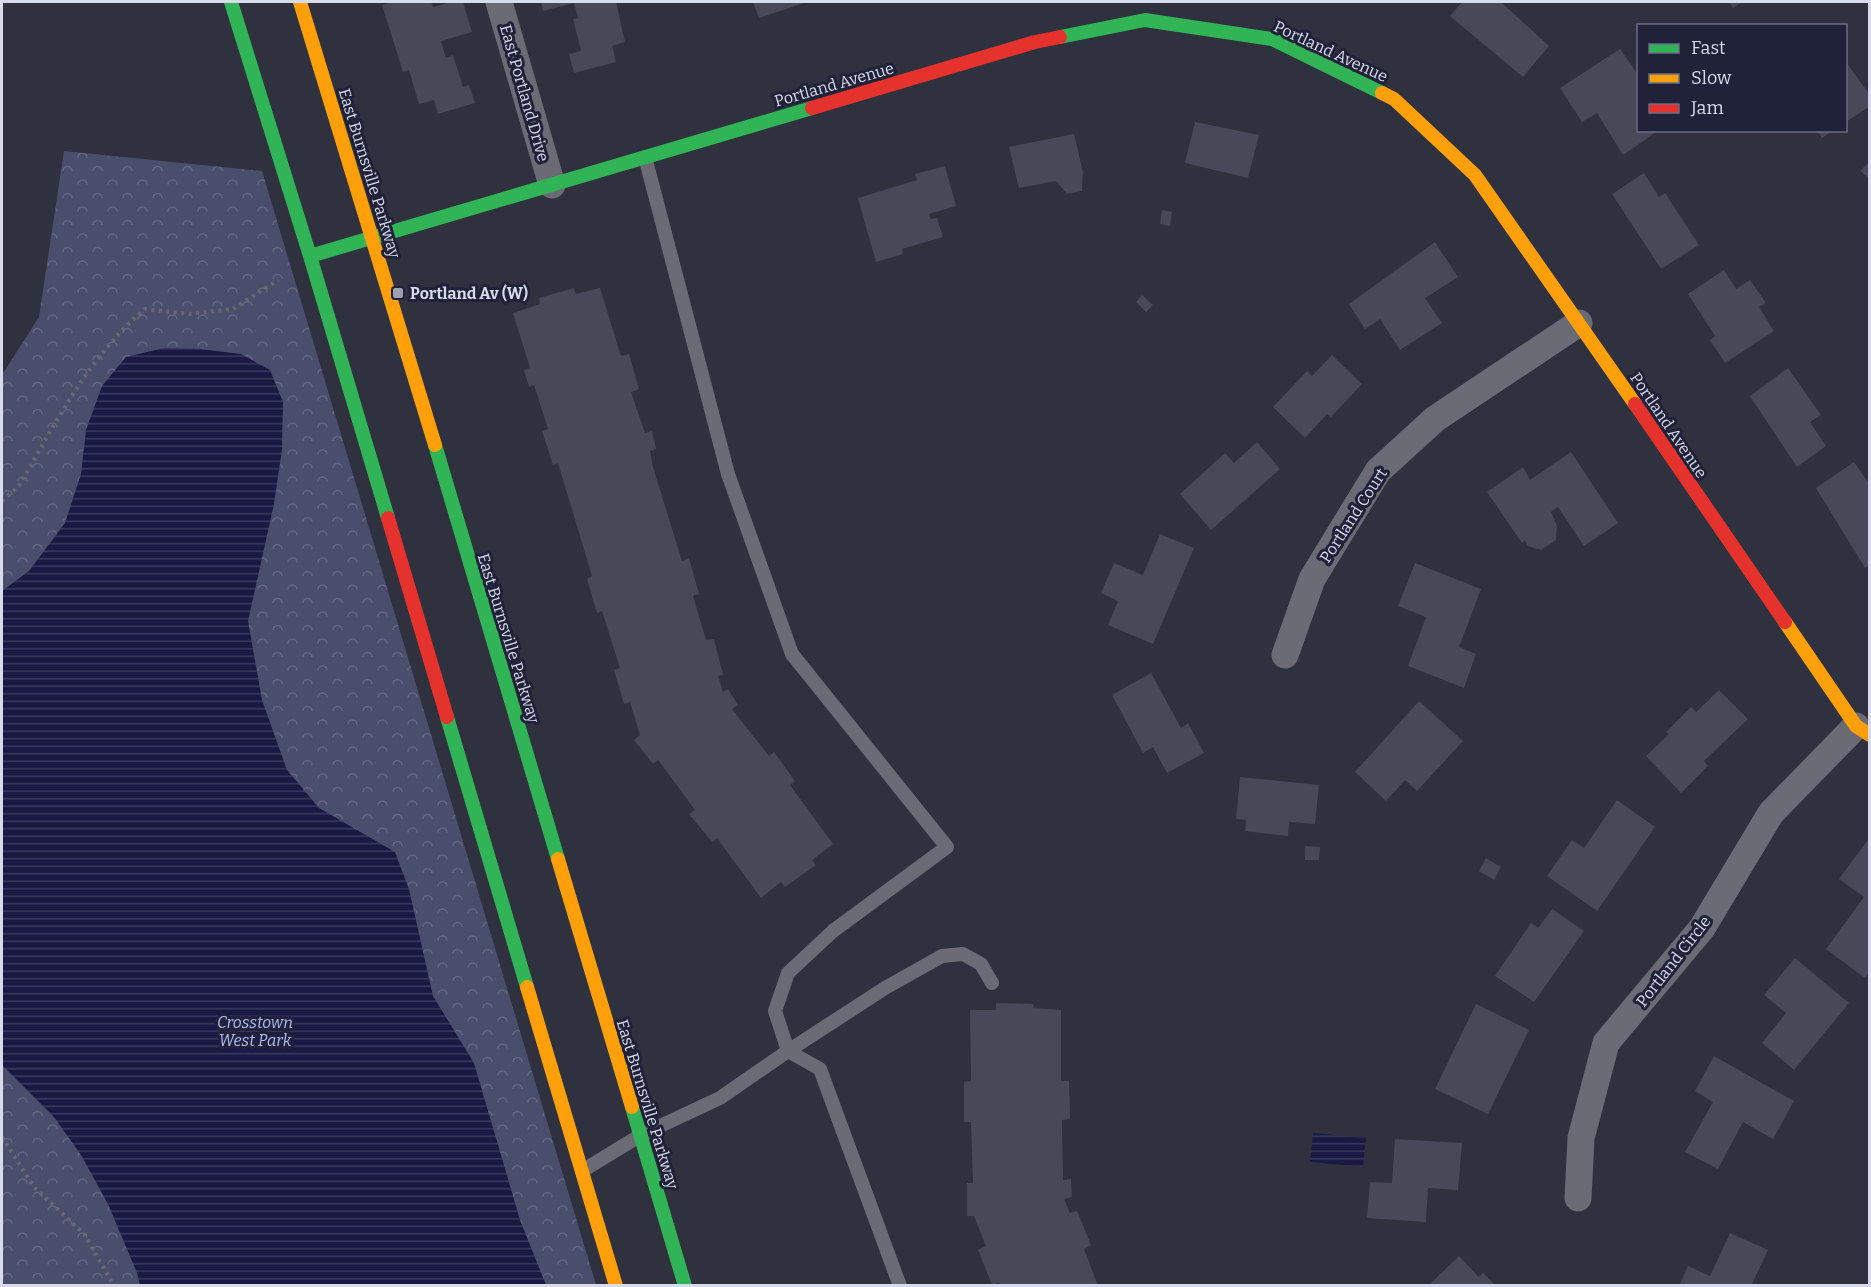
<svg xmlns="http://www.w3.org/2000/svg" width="1871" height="1287" font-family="Bitter,serif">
<defs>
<pattern id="park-crowns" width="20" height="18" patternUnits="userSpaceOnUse" patternTransform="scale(1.5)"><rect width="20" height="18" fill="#4a4e6d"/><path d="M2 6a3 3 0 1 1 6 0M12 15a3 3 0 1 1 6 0" fill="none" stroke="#636782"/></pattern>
<pattern id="water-rules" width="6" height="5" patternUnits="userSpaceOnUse" patternTransform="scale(1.5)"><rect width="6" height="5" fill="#191943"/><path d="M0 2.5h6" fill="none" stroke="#3a3a5e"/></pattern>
</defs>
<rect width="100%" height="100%" fill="#30313f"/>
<!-- park -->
<path fill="url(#park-crowns)" d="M64 151 262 171 596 1285H2V375L39 317Z"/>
<!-- water -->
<path fill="url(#water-rules)" d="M164 348 200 349 241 354 270 370 283 402 282 449 274 504 248 621 262 700 287 770 319 808 395 852 409 889 433 996 474 1063 520 1220 546 1285H140L137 1273 108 1204 81 1155 54 1117 2 1065V591L29 571 65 523 81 474 86 430 102 386 126 357Z
M1313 1133 1366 1138 1363 1167 1310 1162Z"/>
<!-- building -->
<path fill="#474858" d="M393 2H431L433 7 451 2H463L472 32 441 41 446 58 453 55 463 87 469 85 475 103 438 114 434 100 419 104 409 70 403 72 382 5Z
M541 2H616L625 42 612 46 616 62 574 73 569 54 581 51 573 19 578 18 574 3 543 11Z
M753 2H807L759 18Z
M1462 2H1501L1549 46 1523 77 1450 16Z
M1729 2H1742L1733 8Z
M1620 49 1637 73 1638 72V130H1659L1623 155 1597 113 1582 122 1560 88Z
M1846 62 1870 95V106L1846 122Z
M1195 122 1259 135 1248 178 1185 163Z
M1817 130H1833L1822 138Z
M1074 134 1083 172 1082 191 1067 194 1056 181 1019 188 1009 147Z
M1870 161V179L1860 171Z
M945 166 956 206 929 214 931 219 937 218 943 237 902 249 903 254 876 262 858 198 917 180 915 174Z
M1644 173 1659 197 1665 193 1699 245 1661 269 1612 194Z
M1162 210 1172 212 1170 226 1160 224Z
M1435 242 1458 277 1425 298 1442 323 1400 350 1380 319 1365 329 1349 304Z
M1724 270 1736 289 1750 280 1766 303 1759 307 1774 331 1725 363 1710 340 1715 336 1688 294Z
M574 288 576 294 600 288 621 356 629 354 639 389 631 392 645 433 652 431 656 449 650 451 653 467 682 561 689 558 699 594 693 596 706 640 714 639 723 675 718 676 723 692 728 689 738 705 732 709 769 756 774 752 795 781 790 785 833 844 812 860 816 865 785 887 781 882 761 898 717 838 712 842 689 814 695 810 658 760 653 764 634 740 640 735 630 702 624 704 614 670 620 668 602 611 597 613 587 579 592 576 558 463 553 465 542 431 548 429 534 385 529 387 524 370 530 368 513 313 540 304 539 298Z
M1142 295 1153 305 1146 312 1136 302Z
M1332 355 1362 384 1331 417 1327 414 1305 438 1273 407 1307 371 1312 376Z
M1788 368 1821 415 1810 422 1826 446 1797 467 1750 396Z
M1257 442 1280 469 1211 530 1180 494 1225 453 1234 463Z
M1571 452 1618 523 1584 546 1558 507 1551 512 1557 526 1556 540 1541 550 1528 546 1525 540 1522 543 1487 492 1523 467 1530 480Z
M1854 462 1870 485V565L1865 568 1816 488Z
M1160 534 1194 548 1153 644 1108 625 1118 601 1101 593 1114 563 1143 575Z
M1415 563 1481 589 1459 647 1476 654 1464 688 1408 666 1426 617 1398 606Z
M1151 673 1181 728 1188 723 1204 753 1167 773 1153 747 1143 753 1112 695Z
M1719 690 1748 719 1704 761 1708 766 1681 793 1646 756 1669 734 1666 732 1691 707 1696 712Z
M1419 701 1463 741 1417 791 1405 780 1386 801 1355 772Z
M1240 777 1319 785 1315 824 1289 822 1288 836 1245 831 1246 820 1236 819Z
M1617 800 1655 827 1597 911 1547 876 1572 840 1584 848Z
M1867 841 1870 843V971L1865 978 1826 949 1864 897 1839 879Z
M1305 846 1320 847 1319 860H1305Z
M1486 858 1501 867 1494 880 1479 871Z
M1552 909 1584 931 1534 1002 1495 976 1531 923 1538 928Z
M1795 958 1849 1003 1794 1070 1762 1043 1786 1013 1764 995Z
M996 1003 1033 1004 1034 1008 1061 1010V1081H1069L1070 1119 1062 1120 1063 1180 1071 1179 1072 1197 1064 1199 1070 1213 1077 1211 1091 1245 1084 1249 1098 1286H1000L999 1283 992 1285 978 1250 986 1246 974 1216H967V1183H973L971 1122H964V1082L971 1081 970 1010H996Z
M1476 1004 1529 1030 1488 1114 1435 1089Z
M1714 1056 1794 1101 1773 1139 1743 1122 1718 1169 1685 1152 1713 1102 1695 1091Z
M1395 1139 1462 1143 1458 1190 1428 1188 1426 1222 1367 1218 1370 1182 1392 1183Z
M1730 1233 1768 1250 1751 1286H1679L1688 1266 1710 1276Z
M1459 1256 1479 1277 1483 1273 1496 1286H1434L1431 1283Z"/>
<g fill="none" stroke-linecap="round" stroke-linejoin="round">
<!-- path -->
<path stroke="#676872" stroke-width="4" stroke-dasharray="3 4.5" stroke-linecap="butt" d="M2 501 19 486C55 424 89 356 145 309L189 314 233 309 278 280
M2 1137 34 1187 85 1235 114 1286"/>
<!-- lane -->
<path stroke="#6a6b75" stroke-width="14" d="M582 1171 641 1135 720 1098 788 1051 775 1011 788 973 833 931 947 847 792 654 728 474 645 157
M900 1286 820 1069 788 1051 885 988 942 956 963 954 981 964 992 983"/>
<!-- street -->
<path stroke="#6a6b75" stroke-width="27" d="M499 2 552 185
M1285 655 1312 579 1378 471 1435 419 1579 323
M1578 1198 1581 1138 1606 1043 1702 928 1771 813 1856 726"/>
<!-- fast -->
<path stroke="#30b455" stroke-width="14" d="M231 2 310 256 388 518
M1060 37 1145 20 1272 39 1382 93
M310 256 812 108
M435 445 558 859
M447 717 527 987
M632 1107 685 1286"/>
<!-- slow -->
<path stroke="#ff9f0a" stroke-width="14" d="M300 2 435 445
M1382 93 1394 99 1475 175 1635 404
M1785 622 1856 726 1870 735
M558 859 632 1107
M527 987 616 1286"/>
<!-- jam -->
<path stroke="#e5322d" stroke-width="14" d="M812 108 1035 42 1060 37
M1635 404 1785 622
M388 518 447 717"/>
</g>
<!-- markers -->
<rect fill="#9da0af" stroke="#20223a" stroke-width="2" x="392" y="287" width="12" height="12" rx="3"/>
<g text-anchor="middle" stroke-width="6" stroke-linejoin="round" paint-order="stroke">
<!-- street labels -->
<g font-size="16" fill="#d8dbeb" stroke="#20223a">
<text transform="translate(1331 51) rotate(25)" y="6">Portland Avenue</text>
<text transform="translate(834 84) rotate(-16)" y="6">Portland Avenue</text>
<text transform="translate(525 93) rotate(74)" y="6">East Portland Drive</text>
<text transform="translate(370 173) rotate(73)" y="6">East Burnsville Parkway</text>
<text transform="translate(1669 425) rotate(56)" y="6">Portland Avenue</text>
<text transform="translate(1353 515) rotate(-57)" y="6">Portland Court</text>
<text transform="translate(509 638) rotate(73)" y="6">East Burnsville Parkway</text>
<text transform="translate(1673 961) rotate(-52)" y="6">Portland Circle</text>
<text transform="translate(648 1104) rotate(73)" y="6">East Burnsville Parkway</text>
</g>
<!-- poi labels -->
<g font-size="16" font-weight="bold" fill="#d8dbeb" stroke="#20223a" text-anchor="start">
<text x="410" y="299">Portland Av (W)</text>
</g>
<!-- park labels -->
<g font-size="16" font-style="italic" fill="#b2baf8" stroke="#20223a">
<text x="255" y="1028">Crosstown<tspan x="255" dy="18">West Park</tspan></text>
</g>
</g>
<!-- border -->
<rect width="1871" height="1287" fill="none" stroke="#d8dbeb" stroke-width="6"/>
<!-- legend -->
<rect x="1637" y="24" width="210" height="108" fill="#20223a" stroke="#6a6c81" stroke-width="1.5"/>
<rect x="1649" y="44" width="30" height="9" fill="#30b455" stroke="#6a6c81" stroke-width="1.5"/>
<text x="1691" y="54" font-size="18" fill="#d8dbeb">Fast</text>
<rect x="1649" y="74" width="30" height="9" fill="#ff9f0a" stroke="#6a6c81" stroke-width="1.5"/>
<text x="1691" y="84" font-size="18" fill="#d8dbeb">Slow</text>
<rect x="1649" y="104" width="30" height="9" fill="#e5322d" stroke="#6a6c81" stroke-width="1.5"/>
<text x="1691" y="114" font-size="18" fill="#d8dbeb">Jam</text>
</svg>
